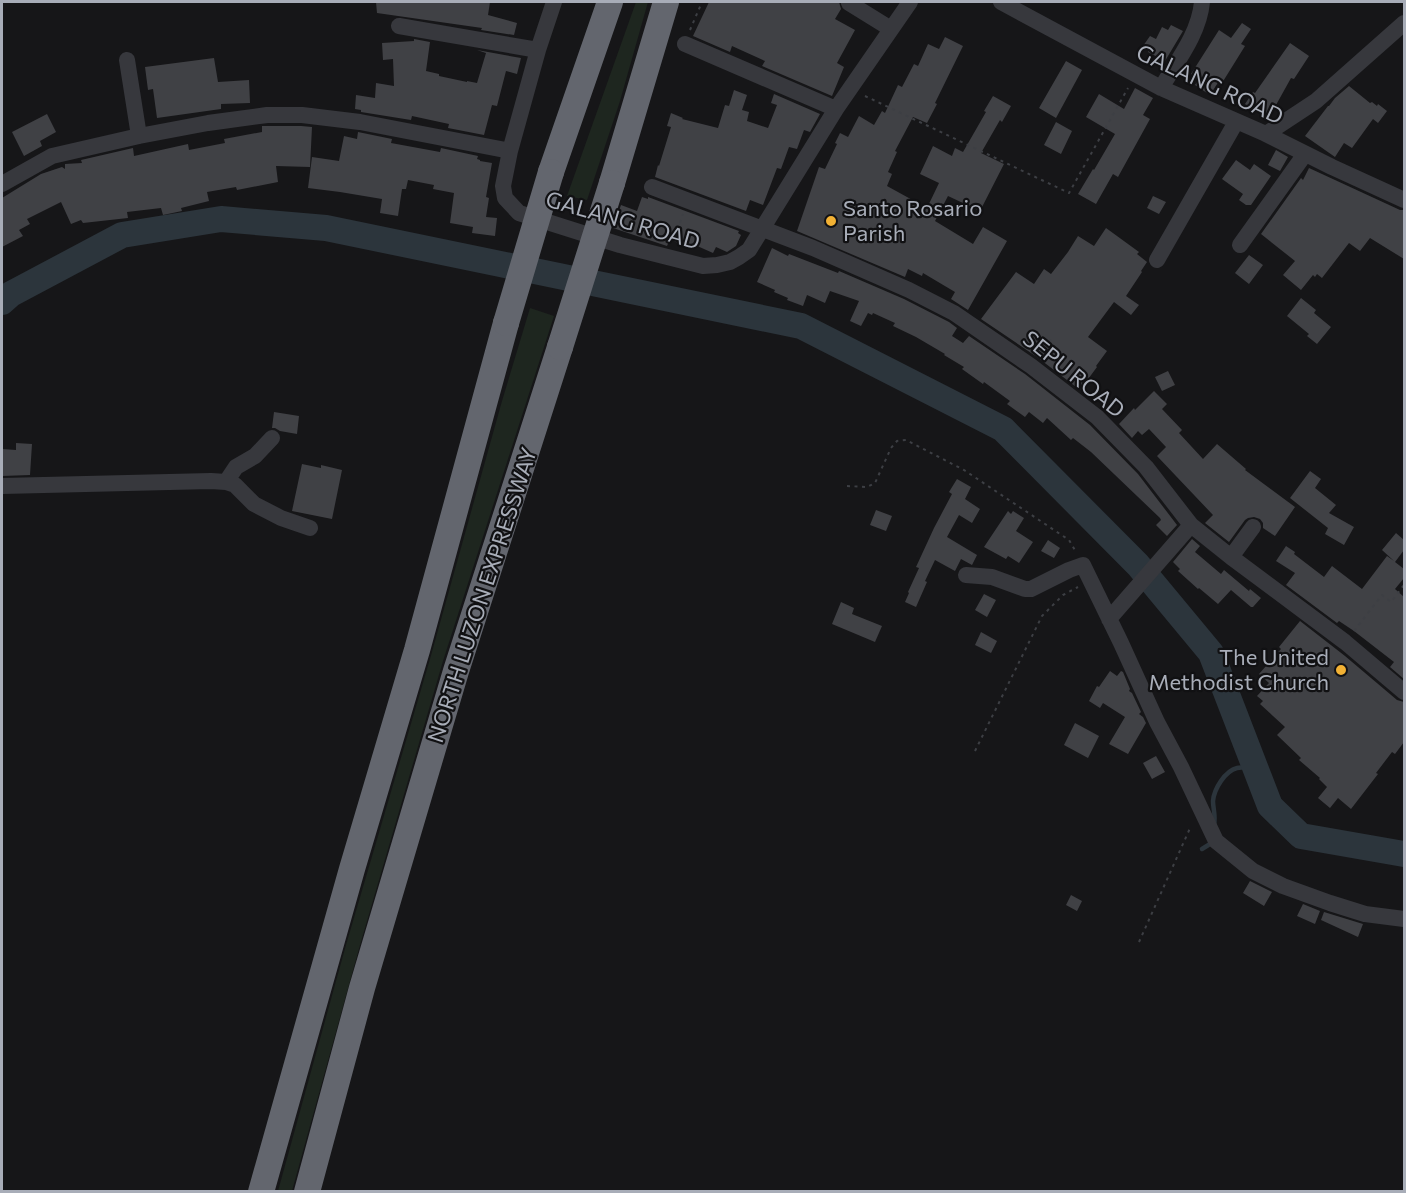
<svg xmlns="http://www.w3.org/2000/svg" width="1406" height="1193" font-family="Commissioner,sans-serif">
<rect width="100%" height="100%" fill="#161618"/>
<!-- green -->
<path fill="#1e261f" d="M636 2H648L620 101 587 200 567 196Z
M530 308 554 316 443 661 360 945 292 1191H278L346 945 430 659 502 401Z"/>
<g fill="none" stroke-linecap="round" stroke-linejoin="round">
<!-- stream -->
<path stroke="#2c353c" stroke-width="4.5" d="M1214 825C1216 816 1213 809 1213 801 1214 789 1225 771 1237 768 1243 766 1251 769 1256 770
M1202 849 1210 844 1211 842"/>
<!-- river -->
<path stroke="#2c353c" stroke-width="26" d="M2 302 11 294 122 235 221 219 326 228 801 326 1003 429 1138 565 1211 653 1270 806 1301 836 1404 854"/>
</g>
<!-- building -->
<path fill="#404145" d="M376 2H490L488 15 517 23 514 35 481 30 482 28 377 13Z
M709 2H839L841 9 835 19 855 30 837 63 844 67 832 96 762 66 765 61 732 46 730 52 693 36Z
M1242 23 1251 29 1241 44 1245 46 1222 83 1219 81 1210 95 1195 85 1199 79 1191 74 1219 30 1231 38Z
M1171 25 1183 31 1165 61 1148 52 1149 50 1143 46 1150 36 1156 39 1162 27 1168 30Z
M945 37 963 46 935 103 937 104 927 123 913 117 895 151 897 152 888 172 892 174 887 186 927 208 939 183 920 174 933 146 952 156 955 148 963 152 986 112 984 111 993 96 1011 106 1002 122 1000 120 981 153 1004 164 980 211 948 196 935 221 973 244 983 227 1007 241 968 310 951 299 955 292 923 273 922 276 908 269 905 277 797 231 819 167 825 169 837 144 835 143 840 133 848 137 859 116 874 125 882 111 885 113 898 85 902 87 914 64 918 66 928 44 939 49Z
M414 39 430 42 426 71 439 74V76L467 82V81L477 83 486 53 477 50 521 58 517 74 506 71 497 106 492 105 484 135 448 128 449 124 412 116 411 120 361 112V110L355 109 356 95 375 98 376 83 394 86 393 59 383 60 382 43 414 41Z
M1290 43 1309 56 1294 79 1291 78 1276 105 1274 104 1265 117 1245 104 1253 92 1255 93Z
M214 58 218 82 249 80 250 103 221 104V109L157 118 153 89 148 90 145 67Z
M1066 61 1082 70 1056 118 1039 108Z
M1349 86 1370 103 1372 102 1377 106 1378 104 1387 111 1378 123 1373 119 1352 148 1344 143 1335 157 1305 136 1328 106H1329L1335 98Z
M1135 88 1153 98 1143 115 1150 119 1118 177 1113 174 1096 204 1078 194 1093 169 1094 170 1115 134 1086 117 1099 94 1124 109Z
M734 90 747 95 742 110 749 112 747 121 768 128 777 105 771 103 774 94 820 114 810 132 804 130 797 149 789 147 781 169 777 168 763 205 750 200 746 211 655 177 658 165 659 166 671 127 667 126 671 113 683 118 682 119 718 128 725 105 729 106Z
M47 114 56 132 40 141 42 146 24 156 12 132Z
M1056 122 1072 131 1061 154 1044 145Z
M262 126H301L312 127 310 167 276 166 278 182 237 190 236 187 207 192 209 201 181 208 182 211 163 215 161 208 127 212 128 218 83 223 81 220 71 224 61 202 27 219 30 224 19 230 23 236 2 247V198L41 174 62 167 65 169V164L82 163 81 160 133 148 134 156 188 144 189 150 225 143 224 139 262 132Z
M358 132 392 139 391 143 440 152 441 148 478 156 477 159 480 160V161L492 163 486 197 489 198 486 217 497 218 495 236 472 233 473 227 450 223 454 193 433 189 434 185 408 180 406 189H402L398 216 380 213 382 199 340 192 308 188 312 157 339 161 344 136 357 139Z
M1276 150 1288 157 1280 171 1268 165Z
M1236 160 1250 170 1254 164 1271 176 1251 205H1246L1239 200 1243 194 1222 179Z
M1309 168 1400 210H1404V259L1370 238 1360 251 1349 243 1322 278 1317 274 1315 277 1313 275 1301 290 1283 275 1295 261 1261 234 1301 178 1303 180Z
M1153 196 1166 202 1159 214 1147 208Z
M642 197 648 199V197L739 231 738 233 741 235 736 246 727 252 716 247 713 253 695 245 692 250 670 239 667 246 613 228 621 205 637 211Z
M1106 228 1139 252 1137 254 1147 262 1141 271 1142 272 1126 296 1139 305 1131 315 1114 302 1088 337 1107 351 1096 366 1097 367 1080 390 1037 357 981 319 1016 272 1034 284 1044 269 1051 274 1068 252 1078 236 1094 246Z
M772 248 788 256 789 254 838 273 839 271 904 299 949 322 957 328 952 336 963 343 969 336 1025 374 1090 425 1138 474 1177 525 1167 536 1156 525 1161 520 1160 518 1091 452 1073 438 1071 440 1047 418 1043 423 1029 412 1025 417 1007 404 1010 401 984 382 983 384 962 369 964 367 944 355 945 354 916 337 893 326 895 323 873 313 872 315 868 313 861 326 850 321 859 301 830 291 825 303 807 295 803 306 787 300 788 298 774 292 775 290 757 282Z
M1249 255 1263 265 1249 284 1235 273Z
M1301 298 1316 310 1314 313 1331 327 1317 344 1307 336 1309 334 1287 316Z
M1168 371 1175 385 1162 391 1155 377Z
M1154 391 1167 404 1162 409 1182 430 1179 433 1203 459 1217 444 1246 469 1245 470 1295 507 1275 536 1263 528V523L1260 519 1254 517 1248 518 1245 520 1229 542 1205 523 1213 515 1157 456 1166 447 1149 429 1142 435 1138 431 1132 438 1119 424 1134 408 1135 410Z
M274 412 299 416 297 434 280 431 275 428H272Z
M16 443 32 444 30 475 2 476V449L16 450Z
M302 464 321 468V465L342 470 332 519 292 511Z
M1310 471 1321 479 1315 488 1336 505 1329 513 1354 527 1344 545 1325 534 1328 528 1290 498Z
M957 479 971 487 965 499 980 509 972 523 959 515 947 537 977 555 972 565 961 559 955 571 935 560 925 581 927 582 916 607 905 602 909 593 908 592 919 568 916 567 934 528 952 494 949 492Z
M876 510 892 516 886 531 870 525Z
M1008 511 1011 514 1013 511 1024 518 1016 531 1033 542 1019 563 1008 556 1006 559 984 547Z
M1396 533 1404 540V550L1395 562 1404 569V578L1395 589 1404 597V679L1390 667 1394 662 1354 631 1339 621 1337 623 1286 585 1295 573 1276 561 1286 546 1295 552 1294 554 1324 577 1332 566 1362 589 1387 556 1394 561 1382 550Z
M1192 539 1200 546 1195 552 1221 574 1224 570 1249 591 1250 589 1261 598 1253 607H1251L1231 590 1218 604 1199 588 1198 589 1178 571 1180 569 1173 562Z
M1048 540 1060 548 1054 558 1041 551Z
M984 594 996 600 987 617 975 610Z
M841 602 854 608 852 614 882 626 875 642 832 624Z
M1300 621 1345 656 1397 700 1404 702V742L1395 754 1392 752 1376 773 1378 774 1351 809 1338 798 1330 808 1318 798 1327 787 1319 779 1320 778 1299 760 1301 758 1277 735 1285 727 1260 704 1263 701 1257 696 1269 683 1259 674 1281 649 1279 647Z
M981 632 997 641 991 653 975 645Z
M1110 671 1117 676 1121 671 1123 672 1130 689 1129 691 1132 693 1141 712 1139 714 1143 717 1146 723 1128 754 1109 744 1125 717 1103 703 1100 708 1089 701 1097 686 1099 687Z
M1075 723 1099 736 1088 758 1064 745Z
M1156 756 1165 772 1152 779 1143 763Z
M1250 881 1272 892 1264 906 1243 893Z
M1071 895 1082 901 1077 911 1066 905Z
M1303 904 1320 911 1315 924 1297 916Z
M1324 912 1363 924 1358 937 1321 920Z"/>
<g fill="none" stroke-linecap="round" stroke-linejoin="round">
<!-- path -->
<path stroke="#3d3f44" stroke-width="2" stroke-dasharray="3 4.5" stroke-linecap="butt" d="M690 30 702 2
M865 96 1069 193 1128 88
M675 237 683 214
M1040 354 1053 337
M847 486 867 487 875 483 891 448 897 441 906 440 964 470 1069 540 1076 552
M1354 631 1382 595 1391 602 1404 585
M975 751 1042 616 1063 595 1078 587
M1139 942 1191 826"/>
<!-- minor -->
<path stroke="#37383d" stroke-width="16" d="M554 2 538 50 510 151 503 186 505 198 519 213 620 245 703 266 717 265 730 262 739 257 749 250 836 109 910 2
M1001 2 1161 88 1266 134 1332 167 1404 200
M849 3 891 29
M399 26 538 50
M685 44 836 109
M127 60 139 136
M1161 88C1177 61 1199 34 1202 2
M1266 134 1316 101 1404 23
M2 184 52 156 139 136 208 123 267 115H302L360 122 510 151
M652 187 813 248 909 290 954 313 1031 366 1097 417 1146 467 1191 525 1231 557 1345 642 1404 692
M1240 245 1305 154
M1157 260 1236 122
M226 482 236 467 255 456 272 438
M2 486 211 481 226 482 235 485 254 504 281 518 310 528
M1231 557 1253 527
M966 575 992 577 1025 589H1031L1069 570 1083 565 1121 643 1157 722 1181 767 1216 841 1253 871 1283 886 1330 903 1365 914 1404 919
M1109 619 1191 525"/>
<!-- highway -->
<path stroke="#63666e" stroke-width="26" d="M551 172 610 2
M612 183 666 2
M261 1192 352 869 417 650 506 323
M307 1192 362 988 456 671 560 347"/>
<!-- highway-bridge -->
<path stroke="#63666e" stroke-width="26" d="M506 323 551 172
M560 347 612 183"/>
</g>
<!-- markers -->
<g fill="#f2b134" stroke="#111113" stroke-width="2">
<circle cx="831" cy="221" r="6"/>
<circle cx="1341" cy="670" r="6"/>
</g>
<g text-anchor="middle" stroke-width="4.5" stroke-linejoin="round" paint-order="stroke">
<!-- street labels -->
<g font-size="22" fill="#a8adb8" stroke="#111113">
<text transform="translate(1210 84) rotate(25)" y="8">GALANG ROAD</text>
<text transform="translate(623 220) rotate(16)" y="8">GALANG ROAD</text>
<text transform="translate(1074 374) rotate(39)" y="8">SEPU ROAD</text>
<text transform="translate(482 595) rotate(-72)" y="8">NORTH LUZON EXPRESSWAY</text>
</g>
<!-- poi labels -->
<g font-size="22" fill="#a8adb8" stroke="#111113" text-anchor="start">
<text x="843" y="216">Santo Rosario<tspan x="843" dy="25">Parish</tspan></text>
<text x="1329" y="665" text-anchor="end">The United<tspan x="1329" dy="25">Methodist Church</tspan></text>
</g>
</g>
<!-- border -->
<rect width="1406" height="1193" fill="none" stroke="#a8adb8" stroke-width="6"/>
</svg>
